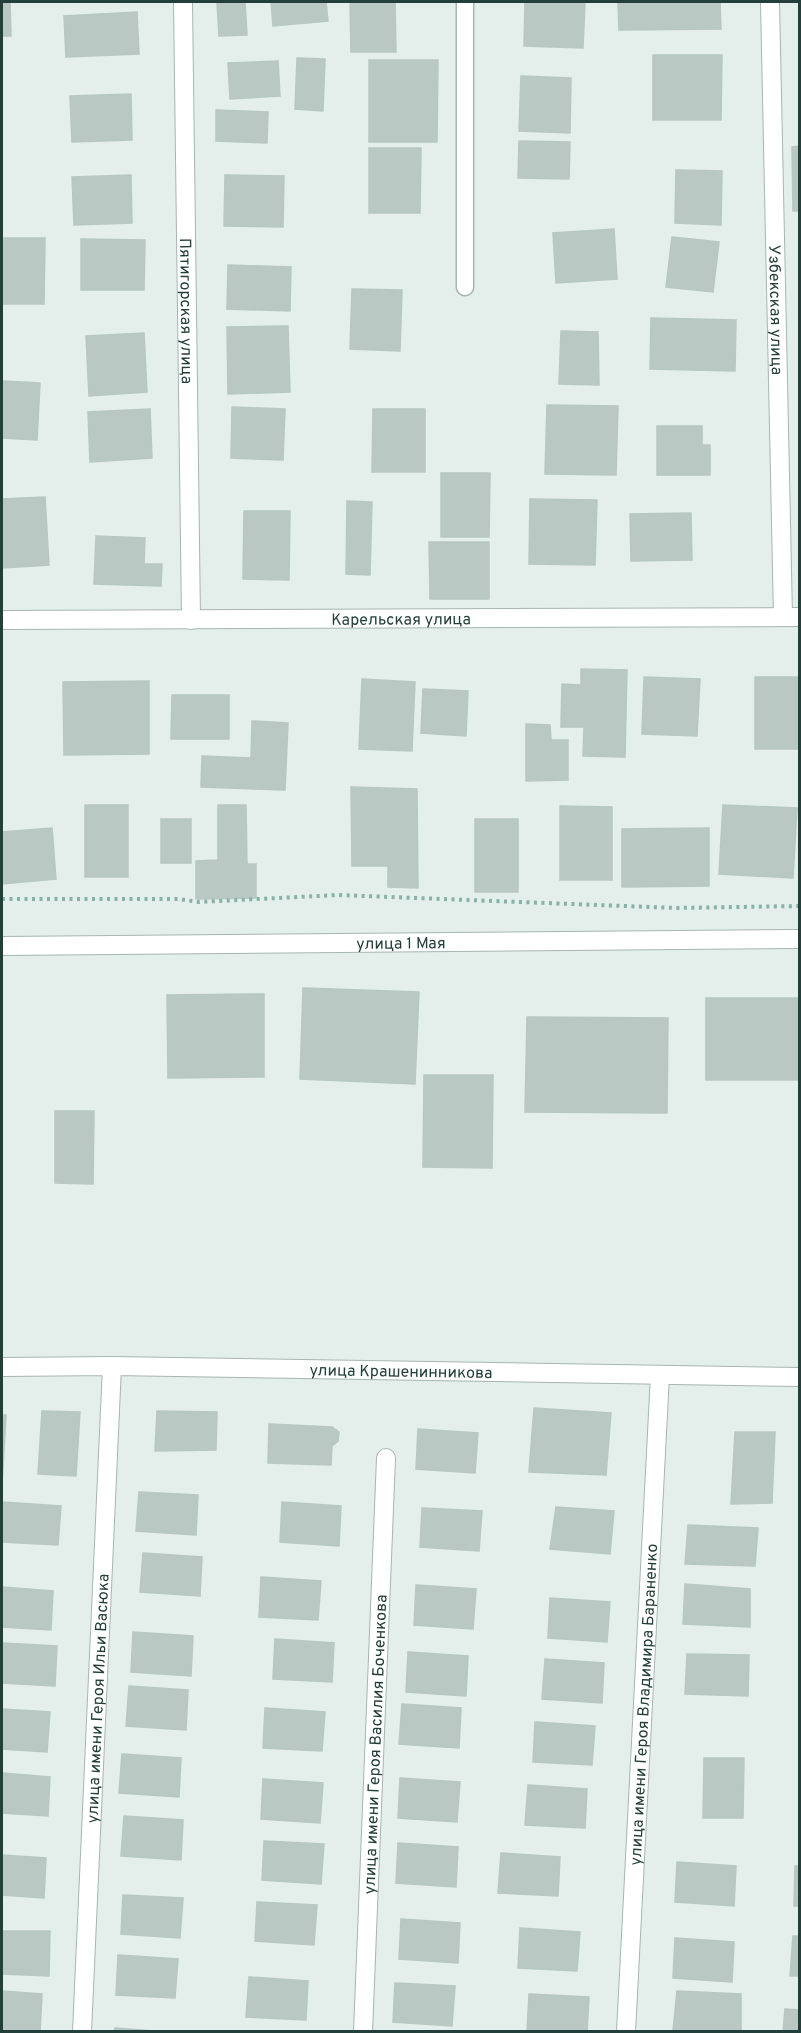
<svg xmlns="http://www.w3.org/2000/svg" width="801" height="2033" font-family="Overpass,sans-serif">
<rect width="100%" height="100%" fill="#e4eeea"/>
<!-- building -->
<path fill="#b9c8c3" stroke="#b7c7c2" stroke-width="1.5" d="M2 2H10L11 36H2Z
M217 2H245L247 35 219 36Z
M271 2H326L328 21 273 26Z
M350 2H395L396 52H351Z
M525 2H585L583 48 524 46Z
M618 2H720L721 29 619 30Z
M137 12 139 54 66 57 64 16Z
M653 55H722L721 120H653Z
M297 58 325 59 323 111 295 109Z
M369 60H438L437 142H369Z
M278 61 280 96 230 99 228 63Z
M521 76 571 78 570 133 519 131Z
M131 94 132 140 72 142 70 96Z
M216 110 268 112 267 143 216 141Z
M519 141 570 142 569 179 518 178Z
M800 146V211H793L792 147Z
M369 148H421L420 213H369Z
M676 170 722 171 721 225 675 223Z
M131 175 132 223 74 225 72 177Z
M225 175 284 176 283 227 224 226Z
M614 229 617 279 556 283 553 233Z
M672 237 719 242 713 292 666 287Z
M2 238H45L44 304H2Z
M81 239 145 240 144 290H81Z
M228 265 291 267 290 311 227 309Z
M352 289 402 290 400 351 350 349Z
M651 318 736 320 735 371 650 369Z
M288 326 290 392 228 394 227 327Z
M561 331 598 332 599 385 559 384Z
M144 333 147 392 89 396 86 336Z
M2 381 40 383 37 440 2 438Z
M547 405 618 406 616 475 545 474Z
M232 407 285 409 283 460 231 458Z
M150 409 152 458 90 462 88 412Z
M373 409H425V472H372Z
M657 426H702V445H710V475H657Z
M441 473H490L489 537H441Z
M45 497 49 565 2 568V499Z
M530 499 597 500 595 565 529 564Z
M347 501 372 502 370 575 346 574Z
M244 511H290L289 580 243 579Z
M691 513 692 560 631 561 630 514Z
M96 536 145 538 144 564H162L161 586 94 584Z
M429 542H489V599H430Z
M581 669 627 670 625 757 583 756 584 727H561L562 684 581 685Z
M644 677 700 679 697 736 642 734Z
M755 677H798V749H755Z
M362 679 415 682 412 751 359 749Z
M149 681V754L64 755 63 682Z
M423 689 468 691 466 736 421 733Z
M172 695H229V739H171Z
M252 721 288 723 285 790 201 787 202 756 251 758Z
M526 724 550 725 551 740H568V780L526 781Z
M351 787 417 789 418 888 388 887V866H352Z
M85 805H128V877H85Z
M218 805H246L247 864H256V898L196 899V861L218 860Z
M723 805 797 808 793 878 719 874Z
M560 806 612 807V880H560Z
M161 819H191V863H161Z
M475 819H518V892H475Z
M52 828 56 879 2 884V832Z
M709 828V886L622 887V829Z
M303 988 419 992 415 1084 300 1079Z
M264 994V1077L168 1078 167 995Z
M706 998H800V1080H706Z
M527 1017 668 1018 667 1113 525 1112Z
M424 1075H493L492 1168 423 1167Z
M55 1111H94L93 1184 55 1183Z
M534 1408 611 1413 606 1475 529 1472Z
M42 1411 80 1412 76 1476 38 1474Z
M157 1411 217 1412 216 1450 155 1451Z
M2 1415H6L2 1485Z
M269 1424 332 1427 339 1432 338 1441 332 1446 331 1465 268 1463Z
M418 1429 478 1433 475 1473 416 1469Z
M735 1432H775L772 1503 731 1504Z
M139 1492 198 1495 196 1535 136 1531Z
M2 1502 61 1506 58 1545 2 1542Z
M282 1502 341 1506 339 1546 280 1542Z
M556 1507 614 1511 610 1554 550 1549Z
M422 1508 482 1511 479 1551 420 1547Z
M688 1525 758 1528 755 1566 685 1564Z
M143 1553 202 1557 200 1596 140 1592Z
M261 1577 321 1581 318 1620 259 1617Z
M685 1584 750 1589V1627L683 1624Z
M416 1585 476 1589 473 1629 414 1625Z
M2 1587 53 1591 51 1630 2 1627Z
M550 1598 610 1602 607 1642 548 1638Z
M133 1632 193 1636 191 1676 131 1672Z
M275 1639 334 1643 332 1682 273 1679Z
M2 1643 57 1646 55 1686 2 1683Z
M408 1652 468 1656 466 1696 406 1692Z
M687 1654 749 1655 748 1696 685 1694Z
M545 1659 604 1663 602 1703 542 1699Z
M129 1686 188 1690 186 1730 126 1726Z
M402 1704 461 1708 459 1748 399 1744Z
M265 1708 325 1712 322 1751 263 1748Z
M2 1709 50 1712 47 1752 2 1749Z
M535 1722 595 1726 592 1765 533 1762Z
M122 1754 181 1758 179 1797 119 1793Z
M704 1758H744L743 1818H703Z
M2 1773 50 1777 48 1816 2 1813Z
M400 1778 460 1782 457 1822 398 1818Z
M263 1779 323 1783 320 1823 261 1819Z
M528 1785 587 1789 585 1828 525 1825Z
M124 1816 183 1820 181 1860 121 1856Z
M264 1841 324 1844 321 1884 262 1880Z
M398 1843 458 1847 456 1887 396 1883Z
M501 1853 560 1857 558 1896 498 1893Z
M2 1855 46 1858 44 1898 2 1895Z
M677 1862 736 1866 734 1906 675 1902Z
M795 1866H800V1906H794Z
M123 1895 183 1898 180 1938 121 1934Z
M257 1902 317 1905 314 1945 255 1941Z
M401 1919 460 1923 458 1963 399 1959Z
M520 1928 580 1932 577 1971 518 1968Z
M2 1931H50L49 1976 2 1974Z
M793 1936H800V1976H790Z
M675 1938 734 1942 732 1982 673 1978Z
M118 1955 178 1959 175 1998 116 1995Z
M249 1977 308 1981 306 2020 246 2017Z
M395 1983 455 1986 452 2026 393 2022Z
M2 1991 42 1994 40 2032 2 2031Z
M677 1991 741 1994V2032L673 2031Z
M529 1994 589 1997 587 2032H527Z
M785 2009 800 2010V2032H783Z
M115 2028 168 2032H114Z"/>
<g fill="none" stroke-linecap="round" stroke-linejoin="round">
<defs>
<path id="service" d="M465 2V287"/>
<g id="minor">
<path id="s1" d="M183 2 191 620"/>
<path id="s2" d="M770 2 783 617"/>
<path id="s3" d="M2 620 800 617"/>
<path id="s4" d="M2 1367 112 1366 800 1377"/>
<path id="s5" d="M82 2032 112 1366"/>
<path id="s6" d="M363 2032 386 1458"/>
<path id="s7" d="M626 2032 660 1375"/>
</g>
<g id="tertiary">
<path id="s8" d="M2 946 800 939"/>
</g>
</defs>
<!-- service casing -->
<use href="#service" stroke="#a6b6b2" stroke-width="19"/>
<!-- minor casing -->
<use href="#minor" stroke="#a6b6b2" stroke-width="20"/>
<!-- tertiary casing -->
<use href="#tertiary" stroke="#a6b6b2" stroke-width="20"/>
<!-- path -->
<path stroke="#85b1a7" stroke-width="4" stroke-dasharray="3 4.5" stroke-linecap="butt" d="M2 899H178L199 902 338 895 676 908 800 906"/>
<!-- service -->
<use href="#service" stroke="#fff" stroke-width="16"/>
<!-- minor -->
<use href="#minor" stroke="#fff" stroke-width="18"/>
<!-- tertiary -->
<use href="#tertiary" stroke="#fff" stroke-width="18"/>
</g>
<g text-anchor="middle" stroke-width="6" stroke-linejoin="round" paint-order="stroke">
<!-- street labels -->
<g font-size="16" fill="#233f3a" stroke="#f5faf8">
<text dy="6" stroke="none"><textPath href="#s2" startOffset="308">Узбекская улица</textPath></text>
<text dy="6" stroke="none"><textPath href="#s1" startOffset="309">Пятигорская улица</textPath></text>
<text dy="6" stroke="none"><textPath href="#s3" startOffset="399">Карельская улица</textPath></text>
<text dy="6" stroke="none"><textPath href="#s8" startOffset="399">улица 1 Мая</textPath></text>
<text dy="6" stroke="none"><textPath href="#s4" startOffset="399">улица Крашенинникова</textPath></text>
<text dy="6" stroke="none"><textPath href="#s5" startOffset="334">улица имени Героя Ильи Васюка</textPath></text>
<text dy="6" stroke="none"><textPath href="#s7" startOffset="328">улица имени Героя Владимира Бараненко</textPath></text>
<text dy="6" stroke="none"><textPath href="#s6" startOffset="288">улица имени Героя Василия Боченкова</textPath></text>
</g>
</g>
<!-- border -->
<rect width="801" height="2033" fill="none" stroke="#233f3a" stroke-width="6"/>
</svg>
